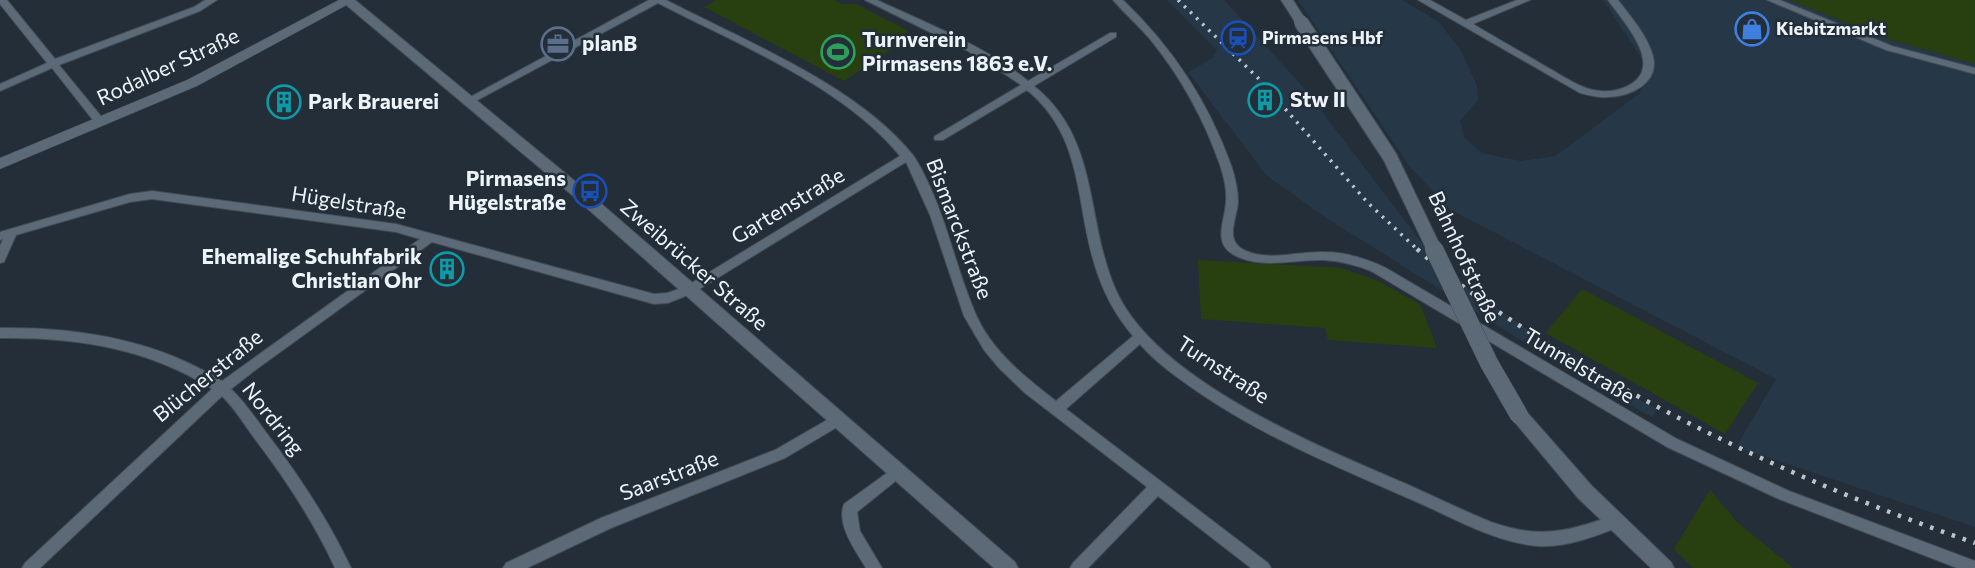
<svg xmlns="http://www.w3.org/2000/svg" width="1975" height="568" font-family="Commissioner,sans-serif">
<rect width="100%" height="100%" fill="#232e39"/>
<!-- built -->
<path fill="#263747" d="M1167 0H1224L1304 88 1425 247 1470 290 1600 378 1657 409 1652 417 1594 386 1328 219 1267 176 1188 72 1213 58 1217 50Z
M1298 0H1402L1439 22 1461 51 1477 86 1478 100 1460 121 1464 137 1482 153 1521 161 1556 156 1640 93 1645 73 1640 56 1603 0H1790L1881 37 1975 64V527L1736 447 1776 379 1451 210 1410 167Z"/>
<!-- green -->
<path fill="#28400f" d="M716 0H834L842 4H856L909 31 900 37 905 40 844 81 704 7Z
M1790 0H1975V64L1881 37Z
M1198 260 1341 268 1376 280 1420 304 1437 348 1328 340 1325 328 1201 319Z
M1582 289 1758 383 1725 434 1546 333Z
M1710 490 1737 522 1793 568H1693L1674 549Z"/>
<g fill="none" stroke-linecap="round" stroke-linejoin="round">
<defs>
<path id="minor" d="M0 0H7L55 59 194 7 205 0H217L200 11 59 65 104 120 105 122 104 124H96L52 68 0 91V84L47 63 0 4Z
M649 0H666C745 41 856 85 912 154 919 163 925 176 930 187 949 228 958 275 977 317 993 352 1026 378 1056 401L1133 336C1115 315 1103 292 1095 266 1075 202 1084 137 1027 90L943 140H935L934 138 935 136 1021 85 990 64 966 50 865 0H877C928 24 984 45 1028 81L1110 33H1116V37L1034 86C1100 139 1085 218 1115 288 1153 379 1318 446 1404 483 1433 496 1462 510 1491 522 1538 539 1568 532 1614 515L1619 517 1621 522 1619 527C1593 537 1565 548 1537 546 1494 542 1456 519 1417 502 1342 469 1265 438 1198 392 1178 378 1156 363 1140 344L1066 409 1268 563 1271 568H1251L1158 496 1088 568H1070L1073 563 1147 487 1025 393 999 368 984 350 964 316 930 215 906 162 693 293 668 303 654 304 432 242 254 371 231 389C244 401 254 416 265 431 298 474 328 519 351 568H335C314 522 286 480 255 439 244 424 235 409 222 396L40 568H22L25 563 212 389C148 348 75 337 0 338V328C77 327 155 339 222 381L420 239 396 232 152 199 130 202 16 235 4 262 0 263V246L3 239 0 240V232L130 194 152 191 396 224 654 294 667 293 685 287 900 156C843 86 737 44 658 3L472 103H464L463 101Z
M1113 0H1123C1172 47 1208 101 1231 165 1235 177 1238 189 1238 202 1237 219 1224 240 1244 250 1268 262 1299 251 1324 252 1346 252 1367 259 1386 268L1677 439 1789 491 1975 561V568H1957L1779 499 1667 447 1371 271C1356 265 1341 261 1324 260 1294 259 1262 270 1234 255 1212 243 1225 221 1226 202 1227 189 1224 177 1220 165 1204 119 1181 77 1150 39 1138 25 1125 14 1113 0Z
M1418 0H1430L1466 20 1517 0H1530L1473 24C1496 38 1520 51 1543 65 1556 72 1568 80 1581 86 1594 92 1610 93 1623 88 1669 70 1625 24 1608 0H1618C1631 17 1647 35 1653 56 1660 83 1630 97 1607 97 1598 98 1589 95 1580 93Z
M1767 0H1780L1892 46 1975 68V74L1886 50Z
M839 413 844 415 846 419 844 423 785 458 611 528 527 568H503L506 563 601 518 775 450Z
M898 465 903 467 905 471 903 475 857 512 860 531 882 568H866C856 551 836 525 844 504Z"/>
<path id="tertiary" d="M344 0H355L582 187 1015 562 1018 568H994L572 195 345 4Z
M1281 0H1293L1307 22 1305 25H1297Z
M1519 408 1525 410 1592 486 1671 562 1674 568H1651L1578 498 1513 420 1510 415 1513 410Z"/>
<path id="secondary" d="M339 0H356L197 86 0 169V158L187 80Z"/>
</defs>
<!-- minor casing -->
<use href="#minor" stroke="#424b54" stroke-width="2"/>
<!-- tertiary casing -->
<use href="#tertiary" stroke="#424b54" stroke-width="2"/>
<!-- secondary casing -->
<use href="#secondary" stroke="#424b54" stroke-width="1"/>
<!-- minor -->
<use href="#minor" fill="#5c6976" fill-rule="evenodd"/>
<!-- tertiary -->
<use href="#tertiary" fill="#5c6976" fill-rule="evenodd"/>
<!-- secondary -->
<use href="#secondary" fill="#5c6976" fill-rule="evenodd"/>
<!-- rail-far1 -->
<path stroke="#bbc3cb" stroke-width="3.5" stroke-dasharray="2.5 6" stroke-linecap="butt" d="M1178 0 1258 78 1368 203 1419 251"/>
<!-- rail -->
<path stroke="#bbc3cb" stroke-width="4.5" stroke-dasharray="3.5 8" stroke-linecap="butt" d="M1417 249C1467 294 1525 330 1583 365 1708 439 1838 496 1975 543"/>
<defs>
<path id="tertiary-bridge-far1" d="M1301 22 1390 157 1435 251"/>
<path id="tertiary-bridge" d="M1434 249 1489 363 1519 415"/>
</defs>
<!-- tertiary-bridge-far1 casing -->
<use href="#tertiary-bridge-far1" stroke="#424b54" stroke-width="16" stroke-linecap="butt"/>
<!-- tertiary-bridge casing -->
<use href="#tertiary-bridge" stroke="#424b54" stroke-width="19" stroke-linecap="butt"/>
<!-- tertiary-bridge-far1 -->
<use href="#tertiary-bridge-far1" stroke="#5c6976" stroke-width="14"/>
<!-- tertiary-bridge -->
<use href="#tertiary-bridge" stroke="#5c6976" stroke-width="18"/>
</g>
<!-- icons -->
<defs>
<symbol id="shop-ring" viewBox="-11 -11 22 22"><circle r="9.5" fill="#232e39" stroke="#3f7fe0" stroke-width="1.5"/><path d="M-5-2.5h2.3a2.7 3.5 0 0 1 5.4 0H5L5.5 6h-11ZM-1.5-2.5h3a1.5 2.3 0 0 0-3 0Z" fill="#3f7fe0"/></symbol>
<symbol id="station-ring" viewBox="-11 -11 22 22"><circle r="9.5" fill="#232e39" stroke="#1a4fb4" stroke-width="1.5"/><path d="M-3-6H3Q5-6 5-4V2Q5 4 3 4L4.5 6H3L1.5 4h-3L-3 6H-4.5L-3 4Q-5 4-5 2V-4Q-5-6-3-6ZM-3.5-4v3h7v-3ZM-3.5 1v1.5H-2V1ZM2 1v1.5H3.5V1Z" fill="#1a4fb4"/></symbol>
<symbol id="office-ring" viewBox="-11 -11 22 22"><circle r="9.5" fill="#232e39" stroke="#5c6f8a" stroke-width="1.5"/><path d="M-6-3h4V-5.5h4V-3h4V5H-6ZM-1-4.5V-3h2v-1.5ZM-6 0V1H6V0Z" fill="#5c6f8a"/></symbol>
<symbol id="stadium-ring" viewBox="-11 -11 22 22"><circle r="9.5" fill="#232e39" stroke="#2e9e5b" stroke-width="1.5"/><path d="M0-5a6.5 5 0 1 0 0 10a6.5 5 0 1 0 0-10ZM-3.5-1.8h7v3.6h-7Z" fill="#2e9e5b"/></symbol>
<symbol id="building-ring" viewBox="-11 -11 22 22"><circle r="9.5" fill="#232e39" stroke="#0f9aa8" stroke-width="1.5"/><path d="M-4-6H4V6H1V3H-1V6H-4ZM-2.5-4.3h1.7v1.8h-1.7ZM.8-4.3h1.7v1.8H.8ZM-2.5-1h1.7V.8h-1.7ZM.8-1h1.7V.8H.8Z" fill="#0f9aa8"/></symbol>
<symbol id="bus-ring" viewBox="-11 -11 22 22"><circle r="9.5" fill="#232e39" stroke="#1a4fb4" stroke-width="1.5"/><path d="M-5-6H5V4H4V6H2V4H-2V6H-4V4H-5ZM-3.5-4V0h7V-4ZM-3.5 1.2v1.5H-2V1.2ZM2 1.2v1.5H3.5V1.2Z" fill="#1a4fb4"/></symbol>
</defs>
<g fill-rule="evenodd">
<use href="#shop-ring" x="1733" y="10" width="38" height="38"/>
<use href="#station-ring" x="1219" y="19" width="38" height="38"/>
<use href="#office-ring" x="539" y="25" width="38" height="38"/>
<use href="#stadium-ring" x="819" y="33" width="38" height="38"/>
<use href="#building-ring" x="1246" y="81" width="38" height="38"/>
<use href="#building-ring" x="265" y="83" width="38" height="38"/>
<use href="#bus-ring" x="571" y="172" width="38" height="38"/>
<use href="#building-ring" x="428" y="250" width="38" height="38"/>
</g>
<g text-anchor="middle" stroke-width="5" stroke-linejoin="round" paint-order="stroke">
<!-- far-poi labels -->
<g font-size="18" font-weight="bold" fill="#ecf3fa" stroke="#232e39" text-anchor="start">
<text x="1776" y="35">Kiebitzmarkt</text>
<text x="1262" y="44">Pirmasens Hbf</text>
</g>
<!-- poi labels -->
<g font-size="21" font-weight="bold" fill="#ecf3fa" stroke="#232e39" text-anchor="start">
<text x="862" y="47">Turnverein<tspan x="862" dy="24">Pirmasens 1863 e.V.</tspan></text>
<text x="582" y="51">planB</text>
<text x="1290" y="107">Stw II</text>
<text x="308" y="109">Park Brauerei</text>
<text x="566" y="186" text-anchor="end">Pirmasens<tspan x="566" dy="24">Hügelstraße</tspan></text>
<text x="422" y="264" text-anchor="end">Ehemalige Schuhfabrik<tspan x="422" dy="24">Christian Ohr</tspan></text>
</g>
<!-- street labels -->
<g font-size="21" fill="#ecf3fa" stroke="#232e39">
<text transform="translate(168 67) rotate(-25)" y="7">Rodalber Straße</text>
<text transform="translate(349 203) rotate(9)" y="7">Hügelstraße</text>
<text transform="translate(788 206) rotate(-31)" y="7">Gartenstraße</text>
<text transform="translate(959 229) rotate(69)" y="7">Bismarckstraße</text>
<text transform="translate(1464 257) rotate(65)" y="7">Bahnhofstraße</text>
<text transform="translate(694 265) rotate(41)" y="7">Zweibrücker Straße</text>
<text transform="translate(1579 366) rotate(31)" y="7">Tunnelstraße</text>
<text transform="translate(1223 370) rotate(33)" y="7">Turnstraße</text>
<text transform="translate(208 376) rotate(-39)" y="7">Blücherstraße</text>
<text transform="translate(273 419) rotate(52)" y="7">Nordring</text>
<text transform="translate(669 476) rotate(-21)" y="7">Saarstraße</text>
</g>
</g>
</svg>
